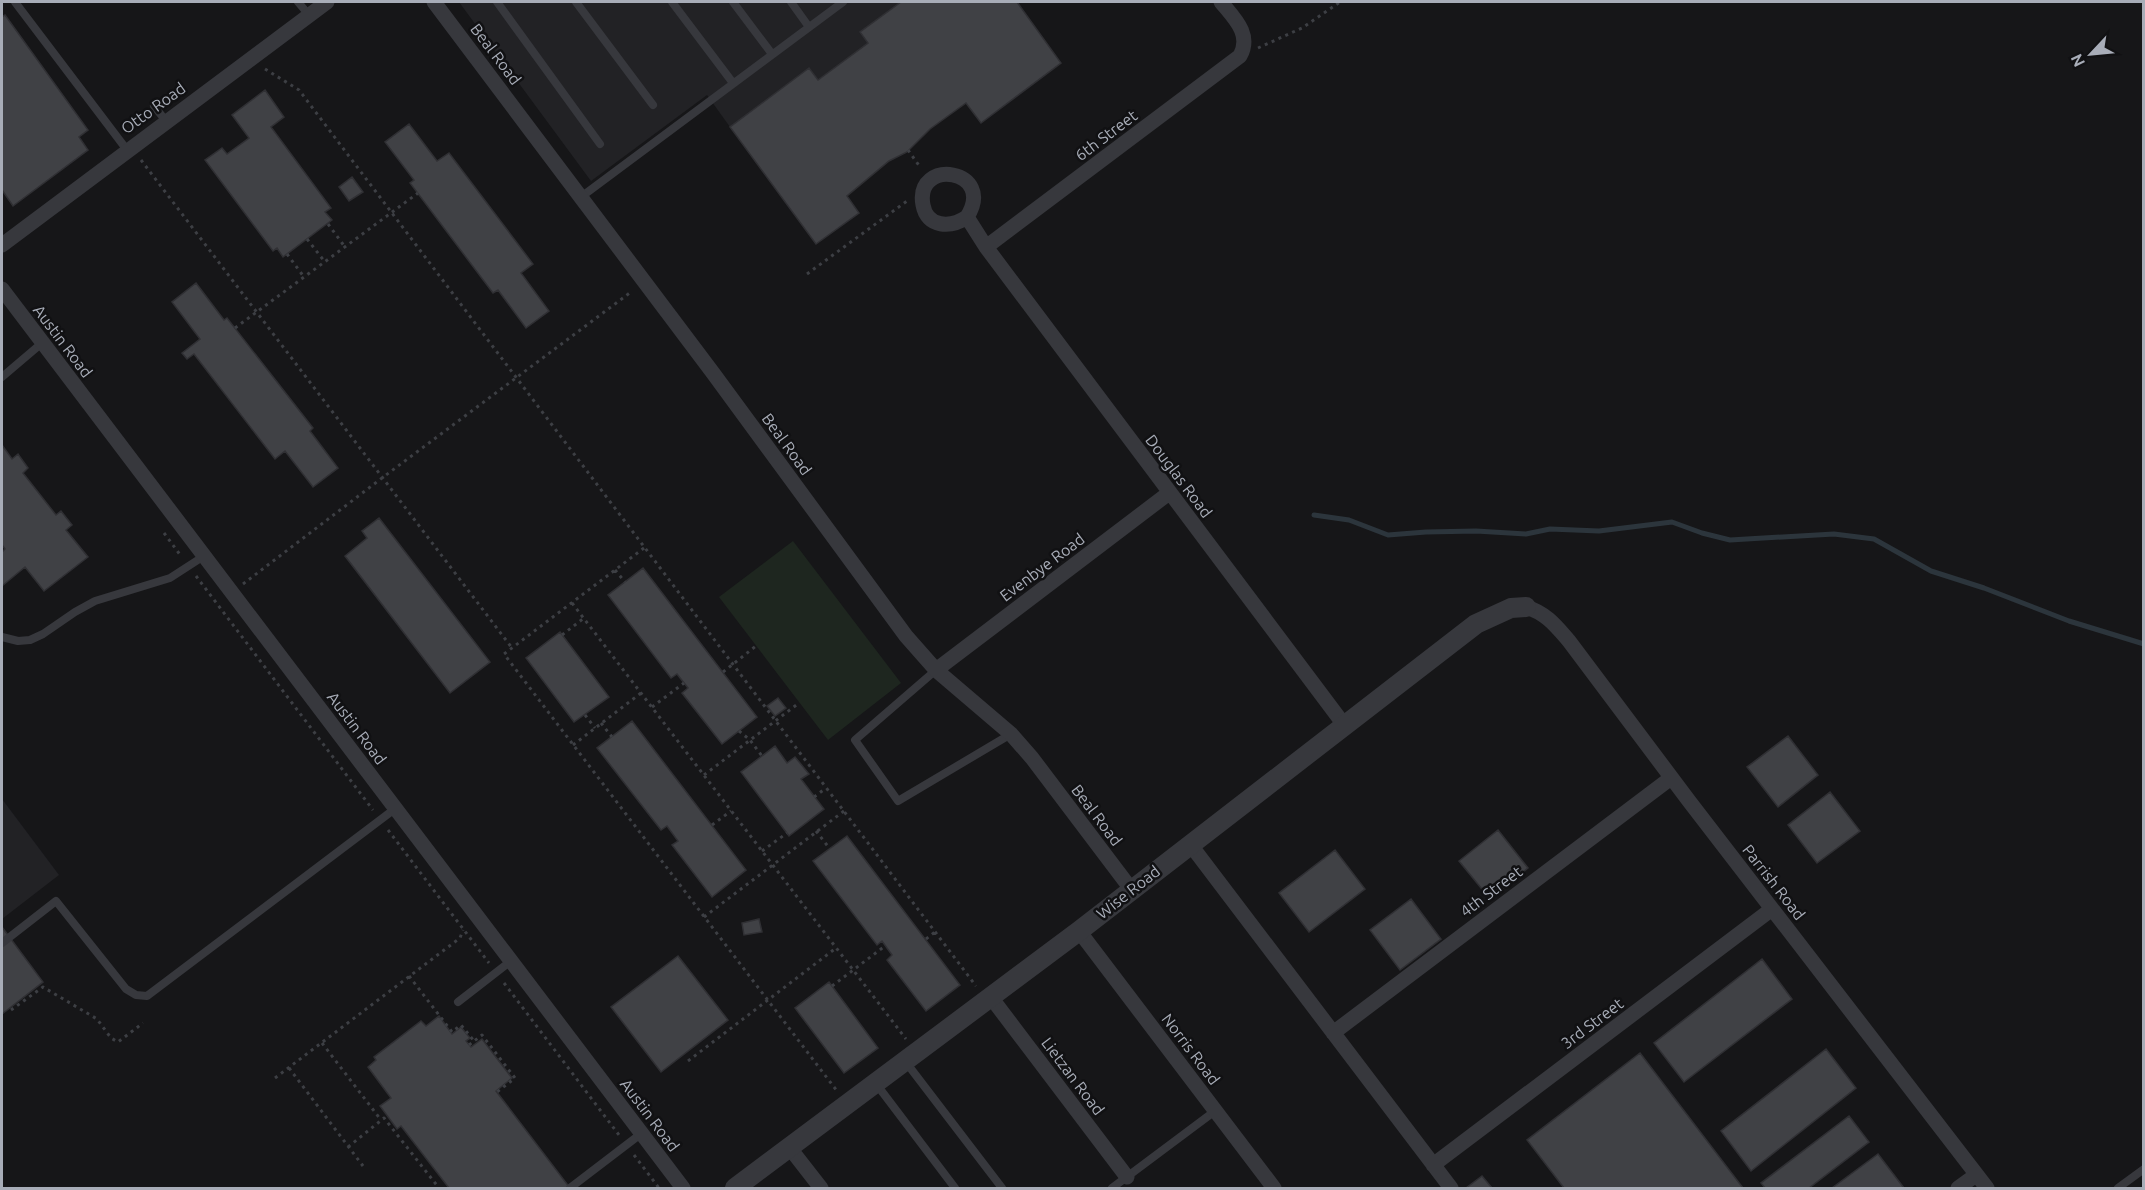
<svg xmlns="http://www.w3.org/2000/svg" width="2145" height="1190" font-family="Ubuntu,sans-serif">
<rect width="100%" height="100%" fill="#161618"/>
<!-- built -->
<path fill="#222225" d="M459 2H901L860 32 868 43 818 80 809 68 730 127 707 95 591 181Z
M2 799 59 875 2 919Z"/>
<!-- green -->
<path fill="#1e261f" d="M793 541 901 683 828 740 719 597Z"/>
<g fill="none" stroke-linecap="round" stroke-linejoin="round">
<!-- stream -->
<path stroke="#2c353c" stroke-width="5" d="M1314 515 1349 520 1388 535 1426 532 1476 531 1526 534 1550 529 1599 531 1672 522 1702 533 1730 540 1834 534 1874 539 1931 571 1984 588 2069 621 2144 644"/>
</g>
<!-- building -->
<path fill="#404145" stroke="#303034" stroke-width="1.5" d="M901 2H1017L1061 63 981 123 966 103 930 129 907 152 889 161 847 196 859 213 816 244 730 127 809 68 818 80 868 43 860 32Z
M5 15 88 130 79 137 88 150 13 206 2 190V17Z
M265 90 284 117 271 127 331 208 325 212 332 220 283 257 277 248 273 251 205 160 222 148 227 154 249 138 232 115Z
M409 124 437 161 449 153 533 264 521 273 549 311 526 328 498 290 493 293 410 183 414 180 385 142Z
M352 177 363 192 349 201 339 187Z
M196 283 224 320 227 318 313 428 310 431 338 468 313 487 285 451 275 459 194 354 187 359 182 353 200 339 172 302Z
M2 445 12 459 18 454 28 468 23 473 56 515 61 511 72 525 66 530 88 557 44 591 25 567 2 586V552L5 549 2 545Z
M379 518 490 662 450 693 345 556 367 538 362 531Z
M643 568 757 717 722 744 682 693 688 688 677 674 671 678 608 595Z
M560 632 609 697 574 722 526 658Z
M778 698 786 708 775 716 767 706Z
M632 721 746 870 712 897 672 845 678 841 667 826 661 830 597 748Z
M1788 736 1818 775 1778 807 1747 767Z
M775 746 787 763 795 757 809 774 801 779 824 809 789 836 741 772Z
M1830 792 1860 831 1817 863 1788 825Z
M1498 830 1528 868 1490 899 1459 861Z
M847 836 960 985 926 1011 887 960 892 955 882 941 877 945 813 861Z
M1335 850 1365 889 1309 932 1279 893Z
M1411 899 1441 939 1400 970 1370 930Z
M759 919 762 932 744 935 742 923Z
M2 927 43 982 2 1014Z
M678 956 728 1020 661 1072 611 1007Z
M1762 959 1792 999 1684 1082 1654 1043Z
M829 982 878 1048 844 1073 795 1008Z
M439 1016 452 1034 461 1027 470 1038 466 1041 471 1047 482 1039 512 1078 496 1091 570 1188H449L401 1126 397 1129 380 1106 391 1098 368 1067 376 1060 374 1057 421 1021 426 1026Z
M1826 1049 1856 1088 1751 1171 1721 1131Z
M1640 1053 1743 1188H1564L1527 1140Z
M1849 1116 1869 1142 1809 1188H1765L1761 1183Z
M1878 1154 1904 1188H1832Z
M1482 1176 1492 1188H1466Z"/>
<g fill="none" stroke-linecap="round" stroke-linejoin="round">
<!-- path -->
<path stroke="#3d3f44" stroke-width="3" stroke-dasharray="3 4.5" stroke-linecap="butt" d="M1258 48 1302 28 1340 2
M265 69 299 90 976 986
M908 150 920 167
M141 160 512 648
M328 224 345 247
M307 239 325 262
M287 254 304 277
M807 274 907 201
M235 328 418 193
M164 533 181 556
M644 548 504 654 837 1091
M615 570 625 582
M196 576 373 810
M243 584 382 478 631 292
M572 603 906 1039
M562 635 584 618
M723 672 756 646
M652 707 684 683
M585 715 595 728
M601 723 612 737
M739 731 750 740 762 756
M573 745 641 693
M704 775 799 703
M814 797 826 788
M712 825 731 811
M388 830 489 963
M816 831 830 849
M762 851 787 833
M704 917 844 811
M926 939 935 932
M409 976 452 1032 461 1025 474 1041
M504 983 619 1135
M832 986 885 946
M11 1010 43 987 97 1019 111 1038 118 1042 143 1023
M322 1043 381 1120
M469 1045 482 1035 515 1078 497 1092
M688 1061 836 948
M289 1068 363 1166
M275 1078 460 938 463 930
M348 1147 384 1118 439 1188
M634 1155 659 1188"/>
<!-- service -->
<path stroke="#37383d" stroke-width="8" d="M15 2 127 150
M298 2 309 15
M497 2 600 144
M576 2 653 105
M672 2 733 83
M733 2 772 54
M791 2 809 27
M154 106 166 121
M581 197 843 2
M2 377 42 343
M2 637 18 641 30 640 43 634 75 612 95 601 170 578 204 556
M936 670 855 740 898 801 1011 734
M2 943 56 901 126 989 136 995 147 996 396 808
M458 1002 511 961
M905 1061 1002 1188
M877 1085 955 1188
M570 1188 642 1133
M1112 1188 1215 1111
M2118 1188 2144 1169"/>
<!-- minor -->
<path stroke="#37383d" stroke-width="15" d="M434 2 713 373 906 636 936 670 1011 734 1032 758 1131 889
M967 217C951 228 927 228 923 205 914 157 997 169 967 217L986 247 1345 726
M2 245 327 2
M986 247 1240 56C1252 34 1234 18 1221 2
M2 289 683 1188
M1526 607C1546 613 1556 626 1569 641L1689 801 1987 1188
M936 670 1169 493
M1190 844 1451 1188
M1079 931 1274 1188
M990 996 1127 1177
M1333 1033 1671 778
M789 1147 821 1188
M1433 1165 1772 909
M1958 1188 1976 1175"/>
<!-- tertiary -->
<path stroke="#37383d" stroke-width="20" d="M735 1188 1079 931 1476 624 1511 608 1526 607"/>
</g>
<g text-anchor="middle" stroke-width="5" stroke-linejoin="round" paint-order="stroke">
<!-- street labels -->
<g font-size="16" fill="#a8adb8" stroke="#111113">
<text transform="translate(496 54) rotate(53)" y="6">Beal Road</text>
<text transform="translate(153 108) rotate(-36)" y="6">Otto Road</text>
<text transform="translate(1106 135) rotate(-37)" y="6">6th Street</text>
<text transform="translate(63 341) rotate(53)" y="6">Austin Road</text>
<text transform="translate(787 444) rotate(54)" y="6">Beal Road</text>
<text transform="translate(1179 476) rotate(53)" y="6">Douglas Road</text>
<text transform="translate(1042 567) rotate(-37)" y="6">Evenbye Road</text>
<text transform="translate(357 728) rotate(53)" y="6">Austin Road</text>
<text transform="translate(1097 815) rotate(53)" y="6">Beal Road</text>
<text transform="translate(1774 882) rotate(52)" y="6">Parrish Road</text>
<text transform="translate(1491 891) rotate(-37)" y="6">4th Street</text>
<text transform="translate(1128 892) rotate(-38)" y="6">Wise Road</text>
<text transform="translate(1592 1023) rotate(-37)" y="6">3rd Street</text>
<text transform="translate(1191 1049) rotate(53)" y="6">Norris Road</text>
<text transform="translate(1073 1076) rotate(53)" y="6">Lietzan Road</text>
<text transform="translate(650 1115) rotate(53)" y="6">Austin Road</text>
</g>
</g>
<!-- border -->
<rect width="2145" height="1190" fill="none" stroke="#a8adb8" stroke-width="6"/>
<!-- north arrow -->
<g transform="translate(2091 54) rotate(244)" stroke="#111113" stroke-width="4.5" paint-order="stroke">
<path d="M0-4.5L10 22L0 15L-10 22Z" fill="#a8adb8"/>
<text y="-9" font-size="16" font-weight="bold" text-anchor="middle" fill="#a8adb8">N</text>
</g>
</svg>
